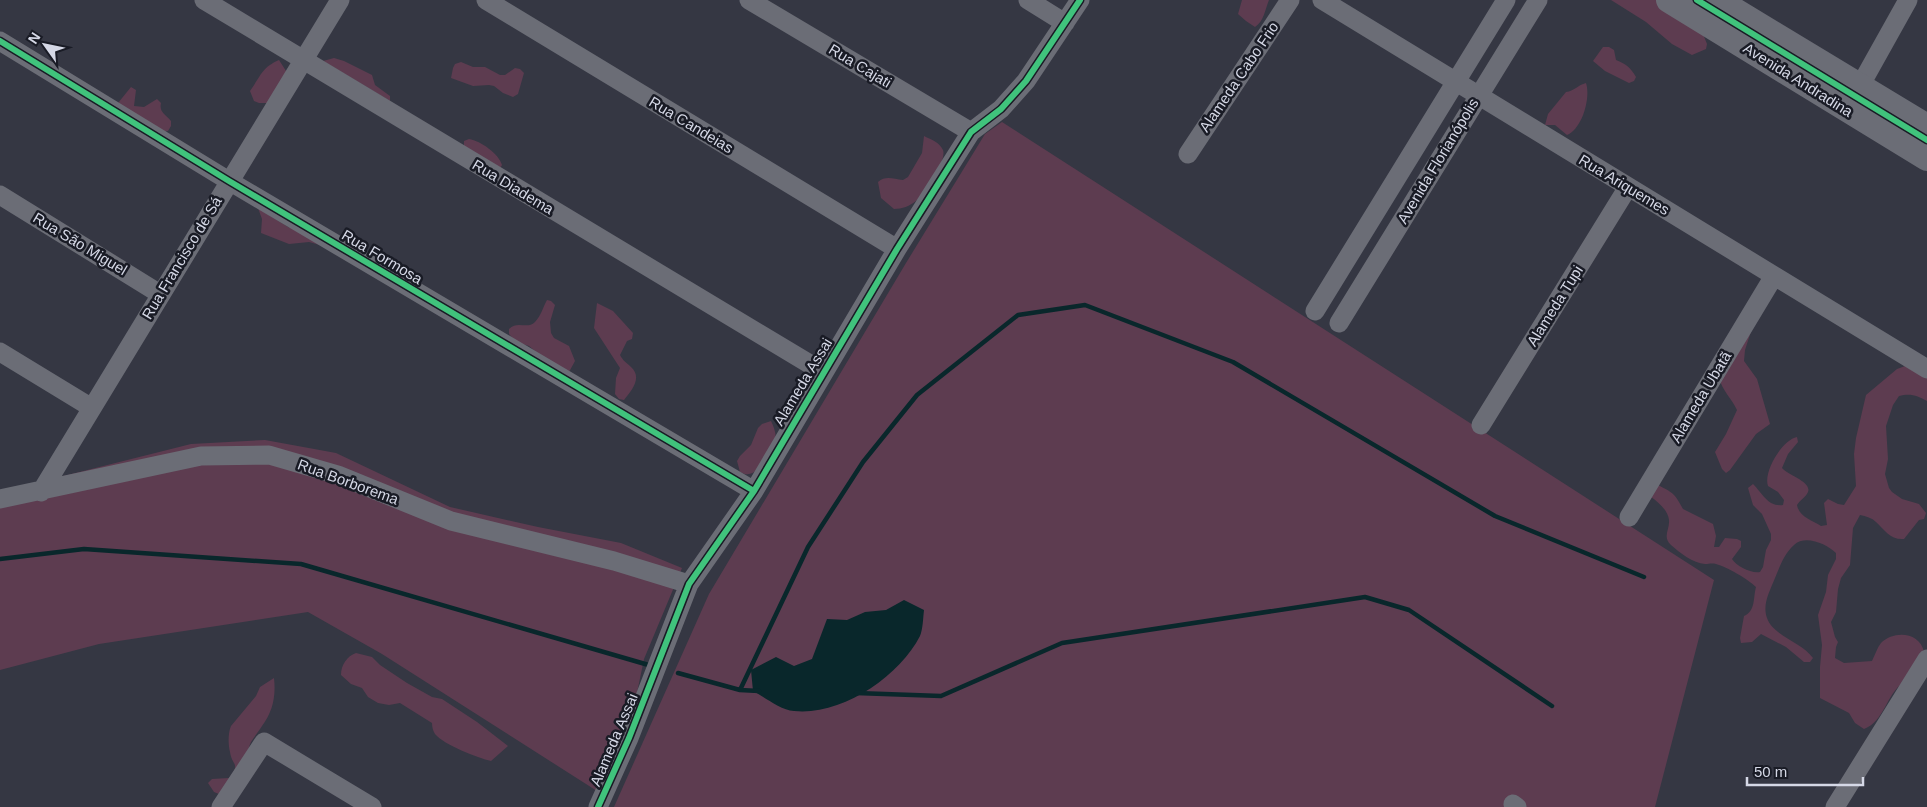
<svg xmlns="http://www.w3.org/2000/svg" width="1927" height="807" font-family="Arial,sans-serif">
<rect width="100%" height="100%" fill="#353743"/>
<!-- green -->
<path fill="#5d3c50" d="M1242 0H1269C1265 10 1264 21 1255 27L1246 21 1238 14Z
M1611 0H1660L1703 34 1707 44 1706 49 1692 55 1672 44 1646 22Z
M1603 47H1609L1614 50 1616 60C1626 64 1630 67 1636 77L1634 81 1629 83 1605 71 1593 61Z
M334 58 344 61 372 75 375 85 390 96V101L323 61Z
M279 60 288 74 270 103H259L254 101 250 91C261 76 261 68 279 60Z
M461 62 473 67H485L500 75H505L515 68 520 69 524 73 518 94 513 97 503 93 494 86 489 85 473 86 451 78 453 68 455 64Z
M1586 83C1591 98 1582 129 1567 135L1555 125H1545L1548 114 1566 92C1574 91 1578 85 1586 83Z
M131 87 136 90 134 106 144 107 157 99 161 103C159 112 165 114 171 121V126L168 131 162 132 118 103Z
M1002 122 1714 580 1655 807H614L709 594 906 263 985 134Z
M924 136C932 140 939 142 943 150 947 161 925 194 916 201 910 206 902 209 894 209L881 198 878 182C886 175 893 179 903 180L908 177 922 153Z
M469 139C481 141 499 154 502 165L499 170 464 149V141Z
M258 208 288 227 302 231 320 245 309 242 289 244 261 233 262 219Z
M547 300 551 301 555 305 550 322 551 333 554 338 569 346 575 361 569 372 542 357 529 346 516 342 509 334V329C518 320 527 330 535 322 541 316 543 307 547 300Z
M597 303 613 311 633 333 632 339 627 341 620 355C623 361 627 363 631 367 643 378 631 391 624 400L619 399 615 394 616 378 620 368 594 328Z
M1756 316 1745 350 1744 361 1757 379 1770 424 1756 434 1730 470 1726 473 1722 469 1715 452 1726 434 1737 410C1732 399 1722 390 1719 378Z
M1908 365 1927 375V401C1918 396 1911 393 1899 396L1893 405 1886 426 1888 459 1885 474 1889 488 1892 492 1902 499 1919 504 1926 513 1924 519 1919 520 1904 539C1890 540 1885 530 1876 522 1872 518 1866 516 1860 515L1853 528 1850 565 1841 578 1838 589 1836 612 1831 622 1835 637 1838 642 1836 647 1835 658 1844 663 1872 661C1875 655 1877 648 1881 643 1894 630 1920 632 1924 652L1903 683C1886 694 1885 721 1864 729L1855 723 1849 713 1820 698V667L1822 645 1818 615 1826 592 1828 575 1836 559V553C1827 544 1805 534 1794 545 1784 554 1780 566 1775 578 1770 591 1762 604 1767 618 1773 636 1802 642 1813 658L1810 662H1804L1786 647 1761 634 1752 642 1741 643 1740 638 1744 616C1756 611 1753 597 1756 587 1748 579 1727 567 1716 564 1712 563 1709 564 1705 564 1693 563 1680 553 1671 545 1662 537 1670 529 1669 520 1668 510 1658 502 1651 497L1656 484C1673 493 1674 492 1683 509L1713 524 1716 536 1714 547H1719L1725 538 1737 539 1741 541V547L1732 559C1736 566 1752 574 1760 572L1763 567 1766 550 1771 540V534L1762 514 1753 505 1748 488 1753 484C1763 494 1768 507 1783 505L1784 500 1778 492 1768 486C1763 472 1782 440 1797 437L1798 442 1788 454 1782 468C1788 475 1812 482 1808 492 1806 497 1800 500 1797 505 1799 517 1812 520 1821 526L1827 525 1824 503 1828 499 1838 504 1844 505 1856 486 1854 454 1856 438 1866 395 1897 369Z
M771 421C774 427 777 435 775 441 774 446 769 451 767 455 761 465 754 480 740 472L737 461 740 456 751 445 758 428 762 424Z
M265 440 336 453 450 507 538 527 621 543 682 568 644 659 633 712 597 791 382 654 308 612 99 644 0 670V492L191 444Z
M356 653 372 657 380 665 407 683 432 697 442 699 477 722 508 746 491 761C478 758 444 745 435 734 433 731 432 727 432 723L400 703 389 705 378 703 368 697 362 688 351 684 341 675C341 665 347 656 356 653Z
M274 678C276 696 273 711 262 726 259 731 254 737 251 742 248 748 248 755 246 762 244 774 230 788 219 794L214 792 208 783 212 779 229 778C241 763 232 766 230 752 228 744 228 733 231 726L256 696 260 687Z"/>
<!-- water -->
<path fill="#09272b" d="M904 600 924 610C923 618 923 629 920 636 899 677 841 716 794 711 780 710 765 697 753 691L751 670 776 657 794 666 812 659 827 619 847 620 865 612 886 610Z"/>
<g fill="none" stroke-linecap="round" stroke-linejoin="round">
<!-- stream -->
<path stroke="#09272b" stroke-width="4.5" d="M0 559 84 549 301 564 652 666
M678 673 740 690 759 691
M740 690 808 547 863 462 917 395 1018 315 1085 305 1233 362 1495 516 1644 577
M856 693 941 696 1062 643 1365 597 1409 610 1552 706"/>
<!-- minor -->
<path stroke="#6b6d76" stroke-width="19" d="M204 0 823 372
M486 0 897 249
M749 0 971 132
M1028 0 1065 23
M1322 0 1927 369
M0 41 229 181 754 491
M1860 86 1908 0
M1188 154 1290 0
M0 195 160 294
M1315 311 1506 0
M1339 323 1538 0
M0 352 92 408
M1481 425 1628 187
M41 492 340 0
M0 499 201 456 269 455 338 475 451 521 614 561 689 584
M1629 517 1774 276
M1513 804 1517 807
M221 807 264 742 372 807
M598 807 629 738 689 584 754 491 897 249 971 132 1001 109 1026 81 1080 0
M1835 807 1927 659"/>
<!-- secondary -->
<path stroke="#6b6d76" stroke-width="26" d="M1669 0 1927 158
M1717 0 1927 127"/>
<defs>
<path id="cycleway" d="M1697 0 1927 140
M0 41 229 181 754 491
M598 807 629 738 689 584 754 491 897 249 971 132 1001 109 1026 81 1080 0"/>
</defs>
<!-- cycleway casing -->
<use href="#cycleway" stroke="#191b25" stroke-width="9"/>
<!-- cycleway -->
<use href="#cycleway" stroke="#40c37c" stroke-width="6"/>
</g>
<g text-anchor="middle" stroke-width="5" stroke-linejoin="round" paint-order="stroke">
<!-- street labels -->
<g font-size="15" fill="#d5d8e6" stroke="#191b25">
<text transform="translate(860 66) rotate(31)" y="5">Rua Cajati</text>
<text transform="translate(1239 77) rotate(-56)" y="5">Alameda Cabo Frio</text>
<text transform="translate(1798 80) rotate(32)" y="5">Avenida Andradina</text>
<text transform="translate(691 125) rotate(31)" y="5">Rua Candeias</text>
<text transform="translate(1438 161) rotate(-59)" y="5">Avenida Florianópolis</text>
<text transform="translate(1624 185) rotate(31)" y="5">Rua Ariquemes</text>
<text transform="translate(513 187) rotate(31)" y="5">Rua Diadema</text>
<text transform="translate(80 244) rotate(31)" y="5">Rua São Miguel</text>
<text transform="translate(382 257) rotate(31)" y="5">Rua Formosa</text>
<text transform="translate(182 258) rotate(-59)" y="5">Rua Francisco de Sá</text>
<text transform="translate(1555 306) rotate(-58)" y="5">Alameda Tupi</text>
<text transform="translate(803 382) rotate(-59)" y="5">Alameda Assai</text>
<text transform="translate(1701 397) rotate(-59)" y="5">Alameda Ubatã</text>
<text transform="translate(348 482) rotate(20)" y="5">Rua Borborema</text>
<text transform="translate(614 740) rotate(-67)" y="5">Alameda Assai</text>
</g>
</g>
<!-- north arrow -->
<g transform="translate(45 45) rotate(303)" stroke="#191b25" stroke-width="4" paint-order="stroke">
<path d="M0-4L9 19L0 12L-9 19Z" fill="#d5d8e6"/>
<text y="-8" font-size="14" font-weight="bold" text-anchor="middle" fill="#d5d8e6">N</text>
</g>
<!-- scale -->
<path d="M1747 777v8h116v-8" fill="none" stroke="#d5d8e6" stroke-width="2.5"/>
<text x="1754" y="777" font-size="15" fill="#d5d8e6" stroke="#191b25" stroke-width="4" paint-order="stroke">50 m</text>
</svg>
